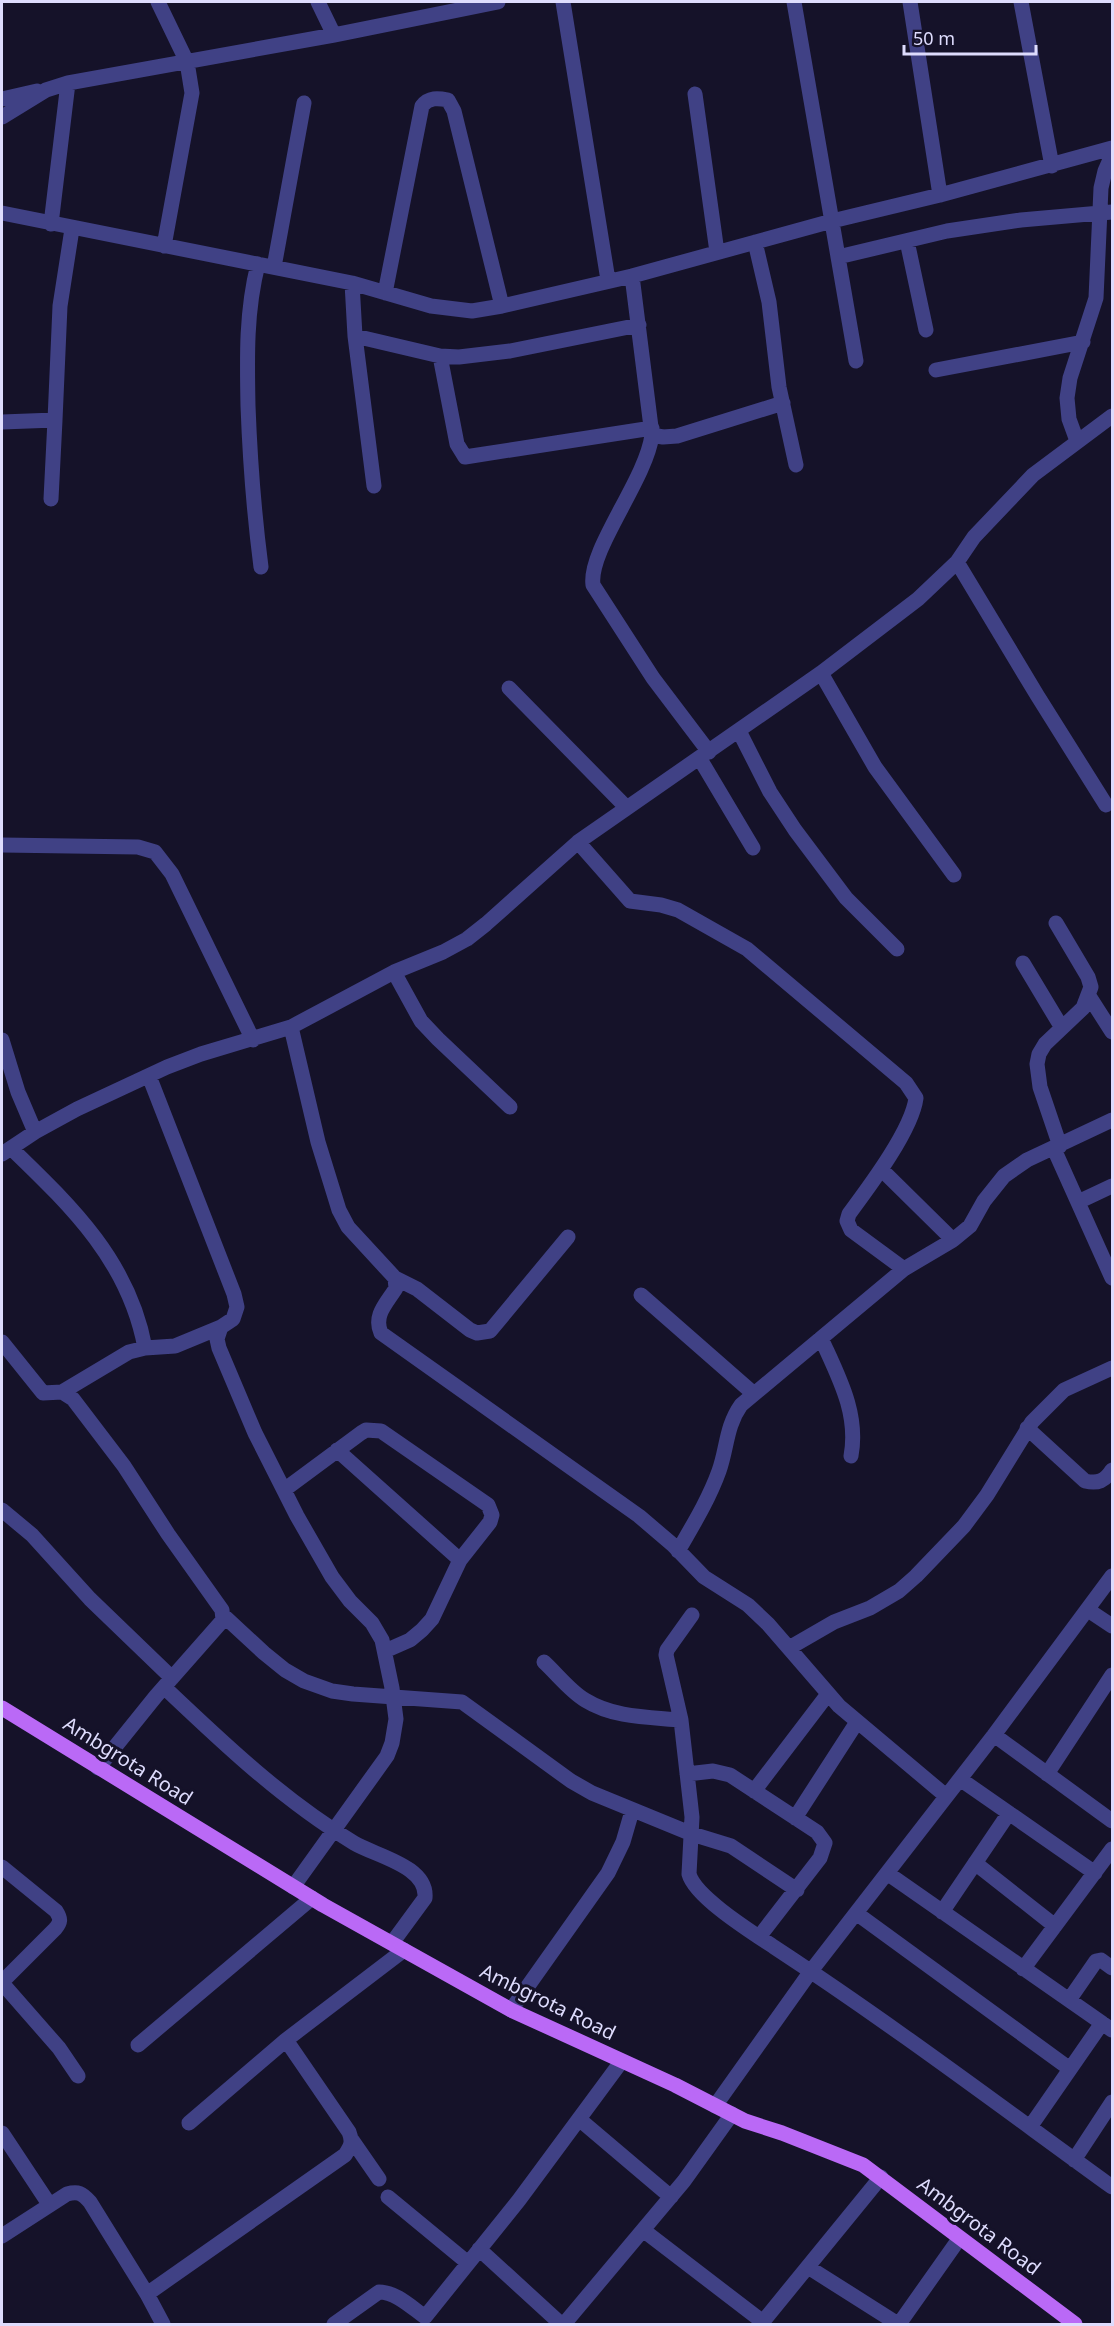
<svg xmlns="http://www.w3.org/2000/svg" width="1114" height="2326" font-family="'Noto Sans',sans-serif">
<rect width="100%" height="100%" fill="#151229"/>
<g fill="none" stroke-linecap="round" stroke-linejoin="round">
<!-- minor -->
<path stroke="#404185" stroke-width="15" d="M158 2 187 62 192 93 164 246
M318 2 334 35
M563 2 608 280
M794 2 856 361
M910 2 940 195
M1021 2 1052 166
M695 94 717 252
M2 99 37 91
M2 117 46 90 68 83 334 35 498 2
M2 213 352 283 431 306 472 311 502 306 632 276 832 221 940 195 1112 148
M51 224 68 83
M907 241 926 330
M755 242 769 302 779 387 796 465
M838 257 947 231 1021 220 1112 212
M258 264C246 311 247 357 248 406 250 460 254 513 261 567
M274 267 304 103
M632 276 652 435C646 480 588 550 593 585L653 678 709 752
M352 283 355 336 374 486
M385 293 422 106C429 97 438 98 448 100L454 111 502 306
M355 336 440 356 459 357 510 351 639 325
M440 356 457 444 465 457 652 428
M936 370 1083 342
M2 422 55 420 60 306 72 229
M652 435 663 437 677 436 783 403
M1077 441 1069 419 1067 398 1070 378 1096 298 1101 188 1105 171 1112 155
M51 499 55 420
M957 562 1037 695 1106 805
M821 673 875 767 954 875
M509 688 627 808
M739 731 770 792 795 830 846 898 897 949
M700 759 753 848
M578 842 630 901 661 905 678 910 747 949 906 1083 916 1098C912 1130 869 1187 849 1214L847 1221 851 1230 904 1269
M2 845 138 847 155 852 172 874 253 1040
M1056 923 1088 977 1091 987 1083 1008 1045 1044 1039 1054 1037 1064 1040 1087 1060 1146
M1023 963 1062 1028
M394 972 421 1021 438 1039 510 1107
M1089 996 1112 1032
M291 1027 318 1142 339 1210 348 1227 395 1278 396 1288C387 1303 373 1315 381 1333L639 1516 673 1545 704 1577 748 1605 768 1624 839 1706 946 1796
M2 1040 18 1092 35 1132
M149 1076 234 1294 237 1307 233 1319 221 1327 217 1339 219 1348 255 1433 297 1516 332 1577 350 1601 372 1623 382 1640 392 1688 396 1719 392 1743 387 1756 293 1887
M11 1148C71 1206 129 1261 145 1348
M1054 1149 1112 1278
M2 1154 35 1132 77 1109 167 1067 201 1054 291 1027 394 972 443 952 467 939 486 924 578 842 821 673 918 599 957 562 974 537 1033 475 1112 416
M881 1169 953 1240
M1078 1202 1112 1186
M395 1278 417 1289 470 1330 477 1333 490 1331 568 1237
M641 1295 754 1394
M821 1338C838 1376 859 1413 851 1456
M2 1342 43 1393 62 1392 73 1399 124 1466 168 1534 222 1610 223 1620 156 1696 98 1768
M62 1392 129 1352 145 1348 175 1346 221 1327
M1027 1428 1085 1481C1098 1484 1105 1481 1112 1470
M337 1450 460 1560
M284 1490 361 1433 366 1430 381 1431 488 1505 492 1515 490 1522 460 1560 432 1619 422 1630 410 1640 385 1651
M2 1510 32 1535 90 1599 172 1678
M678 1551C693 1525 709 1499 719 1471 727 1449 726 1426 741 1405L904 1269 953 1240 970 1226 984 1201 1004 1176 1027 1160 1112 1120
M1088 1610 1112 1626
M692 1615 667 1650 666 1655 681 1720 692 1817 689 1874C695 1897 753 1933 774 1947 890 2023 1000 2106 1112 2187
M224 1616 264 1653 285 1670 304 1681 332 1691 353 1694 462 1702 571 1781 592 1793 692 1834 731 1846 797 1890
M789 1648 834 1622 870 1608 899 1591 916 1576 964 1526 987 1495 1032 1422 1064 1390 1112 1368
M544 1662C557 1674 570 1691 585 1700 614 1718 648 1717 681 1720
M164 1687C224 1744 283 1800 354 1843 376 1856 428 1866 425 1898L392 1943
M994 1735 1112 1821
M687 1774 713 1771 730 1775 817 1832 825 1843 820 1858 759 1937
M1047 1774 1112 1675
M960 1779 1095 1873
M754 1791 828 1694
M795 1818 857 1722
M975 1863 1055 1926
M2 1867 56 1911C61 1919 61 1922 55 1929L2 1982
M887 1873 1112 2030
M942 1912 1009 1813
M856 1913 1070 2069
M1023 1969 1112 1849
M2 1983 59 2048 78 2076
M1069 2000 1096 1961 1101 1960 1112 1968
M511 2010 608 1873 623 1842 632 1811
M138 2045 312 1898
M715 2106 811 1971 994 1735 1112 1576
M579 2119 671 2197
M189 2123 286 2040 404 1950
M1030 2127 1102 2023
M2 2133 49 2204
M352 2140 379 2179
M1074 2160 1112 2102
M388 2197 468 2263
M643 2230 763 2322
M2 2236 67 2194C78 2191 82 2193 90 2202L147 2294
M479 2249 561 2324
M808 2267 898 2324
M163 2324 147 2294 345 2155C351 2146 353 2142 349 2132L286 2040
M334 2324 379 2292C396 2292 411 2307 425 2317L519 2200 621 2062
M564 2324 684 2181 732 2114
M761 2324 881 2177
M899 2324 959 2239"/>
<!-- primary -->
<path stroke="#ba69f6" stroke-width="15" d="M2 1708 323 1905 511 2010 675 2085 745 2121 782 2133 863 2165 1075 2324"/>
</g>
<g text-anchor="middle" stroke-width="6" stroke-linejoin="round" paint-order="stroke">
<!-- street labels -->
<g font-size="20" fill="#dedcfd" stroke="#151229">
<text transform="translate(128 1761) rotate(32)" y="7">Ambgrota Road</text>
<text transform="translate(548 2002) rotate(26)" y="7">Ambgrota Road</text>
<text transform="translate(979 2226) rotate(37)" y="7">Ambgrota Road</text>
</g>
</g>
<!-- border -->
<rect width="1114" height="2326" fill="none" stroke="#dedcfd" stroke-width="6"/>
<!-- scale -->
<path d="M904 45v9h132v-9" fill="none" stroke="#dedcfd" stroke-width="3"/>
<text x="913" y="45" font-size="18" fill="#dedcfd" stroke="#151229" stroke-width="4.5" paint-order="stroke">50 m</text>
</svg>
